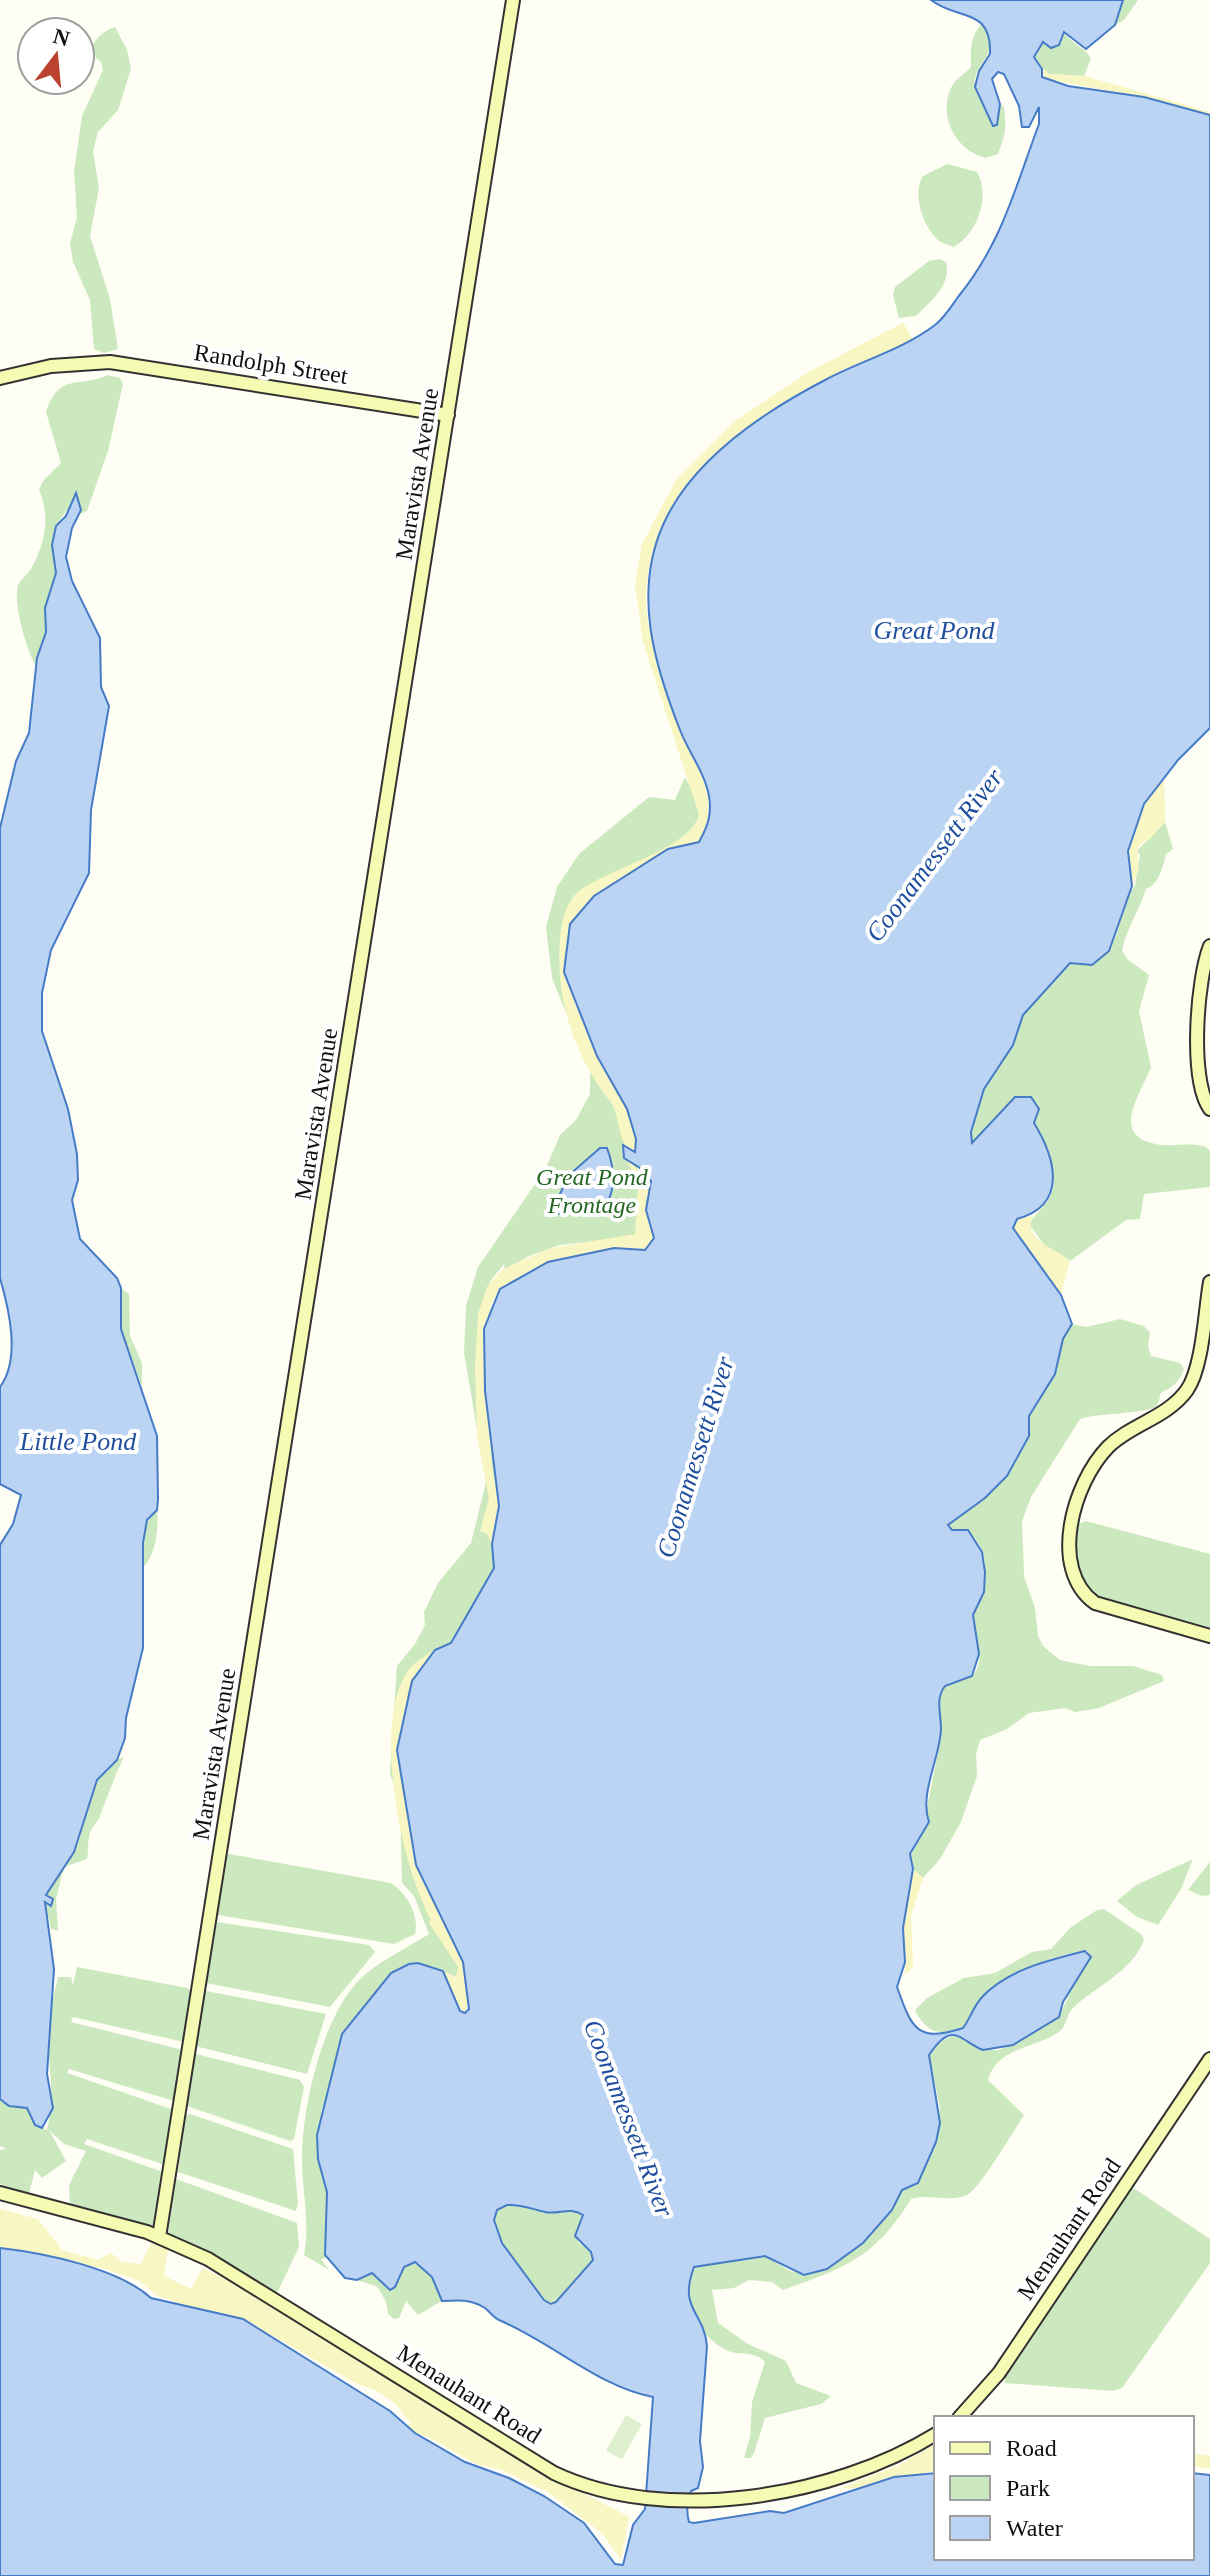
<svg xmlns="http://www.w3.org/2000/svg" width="1210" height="2576" font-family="Georgia,serif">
<rect width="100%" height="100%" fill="#fefef4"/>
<!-- green -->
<path fill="#cce8be" d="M1123 0H1138L1124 20 1115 25Z
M982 23C1008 52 971 62 975 86 976 92 982 97 984 102 988 113 988 115 998 121L1000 104 1004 107C1007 126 1005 136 998 154L985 158C957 150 939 120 950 90 955 78 964 75 971 67 971 48 969 39 982 23Z
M115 27 127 50 131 69 118 110 98 132 93 151 99 188 90 236 110 299 118 349 104 353 94 349 90 300 73 262 70 243 77 218 74 171 82 116 103 70 101 62 92 54C92 39 102 32 115 27Z
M1065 32C1070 44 1085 46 1091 59L1084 76 1049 74 1034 61 1043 42 1049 44Z
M947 164 977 172C991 195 977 236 953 247 947 244 940 243 936 238 922 224 912 193 923 176Z
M939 259 946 262C952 285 930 302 916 316L899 318 893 295 895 287 929 261Z
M107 375 120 378 123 384 108 451 87 511 80 514 81 509 66 511 56 526 52 545 56 573 45 608 46 632 37 668C27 653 11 599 19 583 22 578 28 574 31 569 45 544 51 516 39 490L43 481 61 463 46 412C60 371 79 389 107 375Z
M685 777 707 820 574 930 656 1234 560 1245 529 1256 505 1270 504 1264 489 1283 501 1479 470 1961 457 1977 442 1971 380 1988 351 2022 321 2112V2166L330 2196 326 2258 321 2259 329 2270 304 2255C310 2224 303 2196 302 2164 301 2111 321 2021 358 1981 378 1961 406 1949 429 1934L414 1896 402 1883 400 1803 390 1774 397 1666 415 1644 425 1625 424 1612 438 1583 471 1543 486 1482 464 1353 466 1306 478 1267 546 1168 560 1135 576 1120 590 1094V1071L552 978 546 927 557 887 579 854 649 797 675 800Z
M1165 822 1173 849 1166 854C1163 867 1159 884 1146 889 1139 911 1127 928 1122 950L1127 959 1149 975 1139 1011 1151 1067C1140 1096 1107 1138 1162 1145 1177 1146 1192 1142 1206 1147L1210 1151V1187L1144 1194 1140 1219 1126 1220 1070 1261 1045 1246 1029 1224C1035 1214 1046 1206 1051 1195 1060 1174 1045 1140 1034 1123L1039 1109 1031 1097H1015L971 1143V1132L984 1089 1013 1045 1023 1015 1070 963 1092 965 1109 951 1117 933 1126 900 1135 885 1140 855 1137 851Z
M121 1288 129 1294 130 1336 142 1363V1386L121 1329Z
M1120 1319 1144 1326 1150 1333 1148 1347 1151 1356 1180 1363 1184 1369C1178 1385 1174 1385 1161 1393 1159 1397 1160 1401 1157 1405 1152 1414 1094 1413 1080 1419L1031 1497 1022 1521 1024 1576 1035 1608 1038 1636 1043 1646 1060 1660 1090 1666H1133L1162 1675 1164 1681 1099 1708 1075 1712 1065 1708 1029 1713 1007 1729 980 1740 976 1754 977 1776 961 1822 940 1859 923 1878 913 1869 909 1859 929 1822 926 1813 941 1737 939 1699 945 1686C953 1681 967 1682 974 1674 986 1660 974 1634 974 1618 974 1598 990 1584 984 1557 982 1548 974 1537 968 1530H952L948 1525 985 1498 1007 1476 1029 1436V1416L1055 1374 1063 1339 1072 1324 1086 1327Z
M157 1510C159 1526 156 1557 142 1568L146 1524Z
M1086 1521 1210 1554V1632C1163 1620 1082 1616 1074 1556 1072 1547 1075 1535 1076 1525Z
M124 1757C114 1777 108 1795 100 1816 97 1823 92 1826 90 1833 87 1842 89 1850 87 1859L64 1867 56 1899 58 1931 51 1929C50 1917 43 1906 46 1894 51 1878 67 1866 74 1852 91 1821 83 1770 124 1757Z
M229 1854 391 1883C406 1893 420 1915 415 1934L394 1944 218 1915 215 1913 225 1855Z
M1193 1859 1181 1889 1158 1925 1137 1917 1117 1901 1136 1885Z
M1210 1862V1895L1202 1896 1188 1890Z
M1104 1909 1141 1934 1144 1940C1132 1972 1097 1985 1073 2008 1067 2014 1067 2023 1062 2029 1043 2048 997 2045 988 2080L1024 2115C1014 2130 979 2190 967 2195 949 2203 928 2193 911 2199 874 2259 844 2268 783 2290L772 2282 749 2280 734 2288 712 2290 718 2323 748 2344 786 2361 796 2383 831 2396 821 2404 765 2418 754 2453 751 2458H744L750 2437 752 2402 765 2362C754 2349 737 2357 724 2349 694 2331 682 2298 694 2267L765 2256 790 2271 809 2275 834 2265 863 2243 892 2210 902 2190 920 2177 936 2143 940 2108 929 2055C939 2041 949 2034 965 2036L978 2049 998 2050 1013 2045 1051 2022 1059 2017 1089 1951C1061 1951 1002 1975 982 1997 974 2006 970 2019 962 2028 939 2036 926 2033 915 2010L927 1998 964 1978 995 1973 1032 1952 1051 1949 1071 1927 1097 1910Z
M217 1922 369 1945 375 1952 330 2007 206 1983Z
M77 1967 187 1988 193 1992 184 2042 73 2017 71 2022 179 2049 183 2053 174 2101 69 2069 67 2073 174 2110 165 2165 87 2139 84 2144 163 2172 156 2225 151 2228 70 2207 69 2185 86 2151 64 2144 49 2130 66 2161 42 2178 35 2170 29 2194 0 2184V2150L7 2149 0 2146V2099L6 2104 27 2108 35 2125 47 2130C58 2089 44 2055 49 2014 51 2002 56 1989 58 1977H71L73 1985Z
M206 1991 326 2014 307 2074 195 2046 202 1993Z
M196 2054 300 2080 304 2087 294 2139 290 2141 187 2106 192 2056Z
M190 2114 293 2149 298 2203 296 2211 178 2172 185 2115Z
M176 2179 297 2223 299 2247 277 2293 168 2234Z
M1129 2188 1135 2189 1210 2239V2263L1122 2388 1112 2391 1005 2383 1004 2371Z
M507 2205C522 2204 531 2209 545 2212 560 2215 569 2206 583 2215L578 2242 591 2252 593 2260 556 2302H547L502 2243 494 2220 497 2210Z
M412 2261 432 2277 442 2301 418 2315 406 2301 399 2318 394 2319 388 2314 386 2302 378 2287 357 2280 372 2273 393 2289 404 2267Z"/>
<!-- sand -->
<path fill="#f8f6c2" d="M1042 69 1049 74 1084 76 1210 112V115L1144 97 1045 79Z
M903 323 913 339C876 362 831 373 793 397 721 443 646 506 646 600 645 623 656 648 662 670 668 694 674 718 685 740 702 774 720 805 699 841 689 846 678 844 669 849 656 855 646 866 633 873 586 897 564 916 564 972L597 1056 627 1109 636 1139 635 1153C616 1146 622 1117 610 1101 572 1054 553 990 561 930 562 919 568 900 578 892 607 868 688 851 699 815L643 642 635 585 642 544 677 478 735 421 812 370Z
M1164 780 1165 822 1149 840 1140 844 1137 851 1139 869 1132 886C1115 859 1139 796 1164 780Z
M627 1160 651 1181 645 1202 654 1238 651 1247 645 1250 614 1248 548 1262 500 1289 492 1302 483 1338 492 1467 499 1506 492 1544 487 1534 480 1531 489 1499 477 1436 475 1369 478 1314 487 1287 503 1269 551 1248 635 1234 638 1187Z
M1033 1216C1022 1241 1056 1247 1070 1261L1061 1295 1013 1228 1017 1219Z
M435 1650 409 1688 397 1750 399 1770 418 1871 447 1924 465 1970 469 1998 465 2013 457 2005 443 1971 456 1977 458 1967 429 1923 431 1919C425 1913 425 1906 421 1898 399 1847 374 1722 407 1672 415 1661 423 1657 435 1650Z
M913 1869 923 1878 911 1916 913 1966 905 1975 903 1928Z
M0 2209 38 2219 62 2250 98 2260 111 2253 122 2262 141 2264 151 2243 168 2248 164 2276 191 2289 203 2268 245 2289 529 2466 626 2515 629 2518 621 2560 603 2534 548 2492 502 2470 476 2464 427 2436 406 2433 410 2423 397 2405 376 2390 357 2384 272 2335 158 2296 139 2281 103 2268 0 2248Z
M936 2444V2470L871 2489 841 2488 901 2464Z
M1192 2453 1210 2456V2469L1192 2466Z"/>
<!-- pitch -->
<path fill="#dff0cf" d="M626 2415 642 2424 622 2459 606 2451Z"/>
<!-- water -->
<path fill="#bbd4f4" stroke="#457bc7" stroke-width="2" fill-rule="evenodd" d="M931 0H1123L1115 25 1086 49 1064 32 1059 45 1051 48 1043 42 1034 57 1042 69V77L1068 86 1144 97 1210 115V728L1178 760 1144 804 1128 851 1132 886 1109 951 1092 965 1070 963 1023 1015 1013 1045 984 1089 971 1132 972 1143 1015 1097H1031L1039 1109 1034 1123C1056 1159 1068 1205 1017 1219L1013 1228 1061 1295 1072 1324 1063 1339 1055 1374 1029 1416V1436L1007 1476 985 1498 948 1525 952 1530H968L982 1552 985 1572 984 1592 973 1615 979 1654 972 1676 945 1686C935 1699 941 1713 941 1729 940 1758 919 1794 929 1822L910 1854 913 1869 903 1928 905 1962 897 1987C912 2029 917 2043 963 2028 970 2019 974 2005 983 1996 1009 1969 1050 1960 1085 1951L1091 1957 1063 2002 1059 2017 1013 2045 983 2050C960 2041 953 2019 929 2055L940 2123 936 2142 918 2183 902 2190 892 2210 863 2243 827 2269 804 2275 765 2256 694 2267C678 2310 704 2311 707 2346L700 2441 703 2467 698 2488 691 2491C687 2501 686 2511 689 2522L694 2523 770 2511 784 2513 894 2477 936 2473V2558H1192V2473L1210 2475V2576H0V2248C44 2253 118 2268 151 2298L243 2319 390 2411 415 2433 465 2462 509 2478 544 2496 584 2523 615 2564 623 2565 633 2525 645 2509 653 2397C597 2386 552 2342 499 2320 493 2317 490 2312 485 2308 471 2299 458 2300 442 2301L432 2277 415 2262 404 2267 395 2287 390 2290 372 2273 357 2280 345 2278 325 2255 327 2192 318 2159 317 2135 342 2034 391 1973 409 1964 418 1963 443 1971 460 2011 465 2013 469 2009 463 1962 416 1865 397 1750 412 1681 435 1650 451 1643 494 1568 492 1544 499 1506 485 1391 484 1329 500 1289 548 1262 614 1248 645 1250 654 1238 646 1210 651 1181 640 1168 624 1158 623 1145 635 1152 636 1139 627 1109 597 1056 564 972 570 924 594 896 668 849 699 842C708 826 712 814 709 796 705 773 688 751 680 730 654 664 633 593 663 525 692 459 765 411 827 379 863 360 902 350 935 325 944 318 951 307 958 297 1002 243 1015 188 1039 124V107L1029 127H1022L1019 106 1004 74 998 72 992 79 1000 104 997 125 993 126 975 87 979 71 990 54C992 7 958 21 931 0ZM507 2205C522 2204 531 2209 545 2212 560 2215 569 2206 583 2215L575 2236 591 2252 593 2260 556 2302 551 2304 544 2300 502 2243 494 2220 497 2210Z
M76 493 81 510 72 528 66 557 72 581 100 638 101 687 109 706 91 810 89 873 51 950 42 993V1031L68 1109 77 1154 78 1180 72 1200 80 1239 117 1278 121 1288V1329L157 1436 158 1499 157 1510 147 1520 143 1543V1648L126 1718 125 1738 117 1760 97 1780 74 1852 46 1895 53 1899 51 1906 45 1902 54 1969 47 2074 53 2108 42 2128 35 2125 27 2108 9 2106 0 2099V1545L13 1524 21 1495 0 1484V1387C21 1359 9 1309 0 1278V828L16 761 29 733 37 658 46 632 45 608 56 573 52 545 56 526 66 516Z
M600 1148H607C613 1164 616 1182 609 1199L584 1210 550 1215 569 1175Z"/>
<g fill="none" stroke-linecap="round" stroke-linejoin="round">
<defs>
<path id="secondary" d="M0 378 51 366 110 362 448 415
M1210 946C1197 978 1189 1080 1210 1109
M1210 1282C1205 1310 1203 1367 1187 1390 1167 1418 1131 1424 1108 1447 1073 1483 1048 1569 1095 1603L1210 1636
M0 2193 147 2232 208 2259 554 2473C666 2526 834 2497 936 2434
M159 2237 513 0
M959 2418 999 2373 1210 2059"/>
</defs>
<!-- secondary casing -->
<use href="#secondary" stroke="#323232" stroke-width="16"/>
<!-- secondary -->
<use href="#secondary" stroke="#f5fbb2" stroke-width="12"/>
</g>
<g text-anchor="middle" stroke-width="8" stroke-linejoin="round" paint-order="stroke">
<!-- street labels -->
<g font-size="24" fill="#101010" stroke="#fff">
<text transform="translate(271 364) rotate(9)" y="8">Randolph Street</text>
<text transform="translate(417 474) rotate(-81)" y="8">Maravista Avenue</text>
<text transform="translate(316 1114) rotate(-81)" y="8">Maravista Avenue</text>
<text transform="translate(214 1754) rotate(-81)" y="8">Maravista Avenue</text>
<text transform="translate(1069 2229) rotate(-56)" y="8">Menauhant Road</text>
<text transform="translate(469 2394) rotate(32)" y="8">Menauhant Road</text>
</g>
<!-- park labels -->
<g font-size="24" font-style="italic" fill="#246622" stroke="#fff">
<text x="592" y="1185">Great Pond<tspan x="592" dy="28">Frontage</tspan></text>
</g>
<!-- water labels -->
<g font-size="26" font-style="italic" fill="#1e4e9d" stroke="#fff">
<text x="934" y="639">Great Pond</text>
<text transform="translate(934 855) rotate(-53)" y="9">Coonamessett River</text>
<text x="78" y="1450">Little Pond</text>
<text transform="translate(695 1457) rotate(-73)" y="9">Coonamessett River</text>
<text transform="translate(629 2118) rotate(69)" y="9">Coonamessett River</text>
</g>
</g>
<!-- legend -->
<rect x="934" y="2416" width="260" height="144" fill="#ffffff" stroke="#9f9f9f" stroke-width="2"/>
<rect x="950" y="2442" width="40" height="12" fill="#f5fbb2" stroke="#9f9f9f" stroke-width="2"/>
<text x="1006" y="2456" font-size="24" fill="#101010">Road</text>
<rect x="950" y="2476" width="40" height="24" fill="#cce8be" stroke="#9f9f9f" stroke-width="2"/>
<text x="1006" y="2496" font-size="24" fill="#101010">Park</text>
<rect x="950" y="2516" width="40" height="24" fill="#bbd4f4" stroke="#9f9f9f" stroke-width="2"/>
<text x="1006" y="2536" font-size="24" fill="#101010">Water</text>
<!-- north arrow -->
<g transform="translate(56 56) rotate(16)"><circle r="38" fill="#ffffff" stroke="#9f9f9f" stroke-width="2"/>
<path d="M0-6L14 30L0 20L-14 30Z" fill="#bb422e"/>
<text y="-12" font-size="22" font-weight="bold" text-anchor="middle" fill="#101010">N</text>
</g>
</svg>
